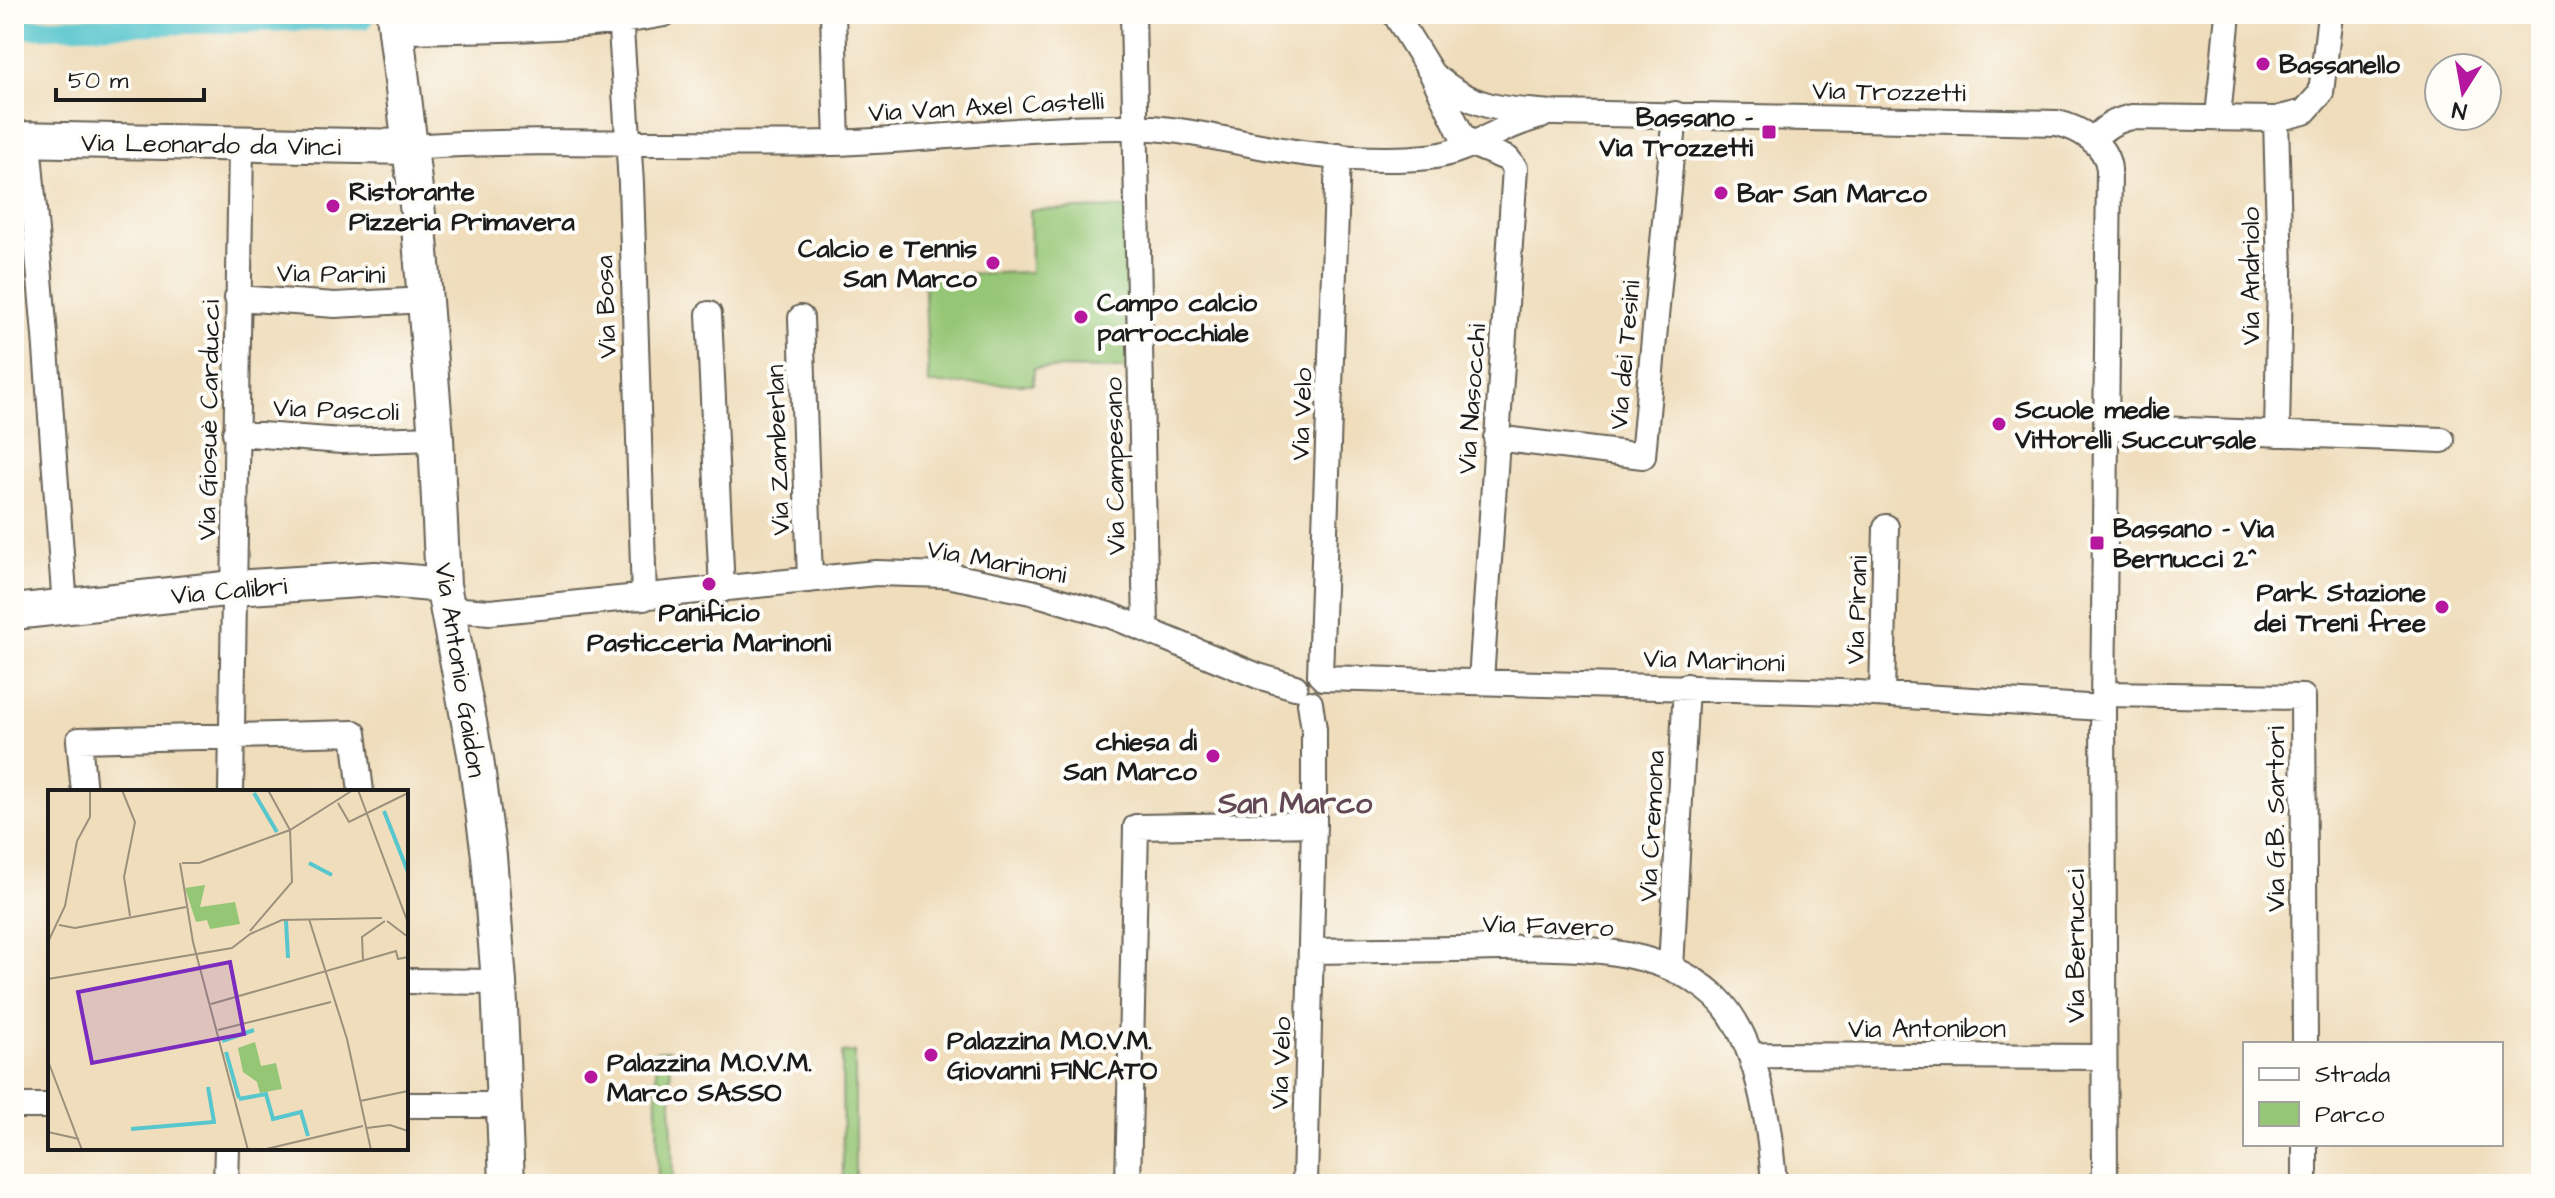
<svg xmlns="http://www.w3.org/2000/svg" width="2555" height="1198" font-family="'Architects Daughter',sans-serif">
<rect width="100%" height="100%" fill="#fdfcf7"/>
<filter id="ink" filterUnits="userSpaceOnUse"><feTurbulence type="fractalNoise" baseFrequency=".0125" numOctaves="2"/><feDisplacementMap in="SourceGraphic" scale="16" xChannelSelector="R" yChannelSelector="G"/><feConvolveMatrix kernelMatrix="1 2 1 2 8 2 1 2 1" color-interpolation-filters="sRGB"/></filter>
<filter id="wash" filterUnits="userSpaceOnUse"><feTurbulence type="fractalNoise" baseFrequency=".006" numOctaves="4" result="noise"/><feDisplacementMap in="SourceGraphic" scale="32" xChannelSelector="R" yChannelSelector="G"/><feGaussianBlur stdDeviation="1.8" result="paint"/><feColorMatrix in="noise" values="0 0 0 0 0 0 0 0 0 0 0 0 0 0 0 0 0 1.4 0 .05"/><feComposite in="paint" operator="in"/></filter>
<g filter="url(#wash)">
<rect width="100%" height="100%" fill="#efddbb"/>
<!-- green -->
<path fill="#95c675" stroke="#587148" stroke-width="2" d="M1126 208 1132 363 1126 369 1034 368 1033 384H929L924 275 1031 272 1030 210Z
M670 1050 673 1184H658L656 1051Z
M855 1052V1184H843L842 1053Z"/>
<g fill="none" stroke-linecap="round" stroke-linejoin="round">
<!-- canal -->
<path stroke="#58c6cd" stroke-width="20" d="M14 29 363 19 367 14"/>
</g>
</g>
<g filter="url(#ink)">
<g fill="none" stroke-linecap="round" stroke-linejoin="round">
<defs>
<path id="street" d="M620 14 631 184 644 598
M833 14 837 143
M1133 14 1146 628
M1395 14 1432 74 1462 136 1474 145 1508 159 1515 168 1481 681
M397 31C486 29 576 31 664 14
M1432 74C1476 110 1500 109 1555 113L2057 123C2079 128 2106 143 2109 169L2103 708 2105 1184
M2218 117 2228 14
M2276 119 2280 273 2277 434
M28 140 45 335 65 607
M2093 141C2103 127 2116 120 2132 117L2276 119 2304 112 2321 93 2330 14
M409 147C550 137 691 146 832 143 931 140 1029 126 1128 127 1178 127 1223 140 1271 148 1319 157 1380 162 1428 157 1469 153 1501 125 1541 116
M237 298 335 305 425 300
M709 314 722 590
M801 318 810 580
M2107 427 2442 440
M235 433 342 441 436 438
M1496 438 1643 456 1675 114
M448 609 490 612 876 573 947 575 1031 592 1112 616 1258 676 1295 687
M1320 675 1338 156
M1323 678 1841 692 2103 708
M1882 694 1886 527
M2104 694 2303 697 2305 1044
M84 792 79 740 354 733 361 792
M231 792 241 144
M1311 951C1360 950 1409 950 1457 949 1539 948 1650 937 1715 996 1758 1036 1770 1128 1774 1184
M1671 968 1686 686
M406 981 499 982
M1751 1055 2103 1057
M406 1105H503
M14 1106H50
M226 1184 227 1148
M1128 1184 1136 827 1314 824
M1305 1184 1314 824V729L1310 703
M2305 1184V1144"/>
<path id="secondary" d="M394 14 418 214 436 438 443 585 476 759 489 856 499 982 507 1184
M14 139 409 147
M14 612 234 588 375 579 443 585"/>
</defs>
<!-- street casing -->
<use href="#street" stroke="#666054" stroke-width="28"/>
<!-- secondary casing -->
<use href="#secondary" stroke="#666054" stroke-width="38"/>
<!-- street -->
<use href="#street" stroke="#fff" stroke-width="24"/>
<!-- secondary -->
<use href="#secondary" stroke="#fff" stroke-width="34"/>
</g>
</g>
<!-- markers -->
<g fill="#b5179e" stroke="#fdfcf7" stroke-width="3">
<circle cx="2263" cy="64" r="8"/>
<rect x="1761" y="124" width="16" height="16" rx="4"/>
<circle cx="1721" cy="193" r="8"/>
<circle cx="333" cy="206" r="8"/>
<circle cx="993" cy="263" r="8"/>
<circle cx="1081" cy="317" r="8"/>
<circle cx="1999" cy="424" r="8"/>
<rect x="2089" y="535" width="16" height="16" rx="4"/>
<circle cx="709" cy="584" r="8"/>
<circle cx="2442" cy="607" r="8"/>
<circle cx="1213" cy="756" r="8"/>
<circle cx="931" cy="1055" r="8"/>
<circle cx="591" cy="1077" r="8"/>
</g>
<g text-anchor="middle" stroke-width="8" stroke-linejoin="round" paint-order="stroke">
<!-- poi labels -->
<g font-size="26" font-weight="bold" fill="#1c1c1c" stroke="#fdfcf7" text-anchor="start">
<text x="2279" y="73">Bassanello</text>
<text x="1753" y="126" text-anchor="end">Bassano -<tspan x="1753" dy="30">Via Trozzetti</tspan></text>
<text x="349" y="200">Ristorante<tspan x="349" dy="30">Pizzeria Primavera</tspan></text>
<text x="1737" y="202">Bar San Marco</text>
<text x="977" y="257" text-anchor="end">Calcio e Tennis<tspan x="977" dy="30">San Marco</tspan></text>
<text x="1097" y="311">Campo calcio<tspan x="1097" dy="30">parrocchiale</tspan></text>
<text x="2015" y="418">Scuole medie<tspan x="2015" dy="30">Vittorelli Succursale</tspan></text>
<text x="2113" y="537">Bassano - Via<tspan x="2113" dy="30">Bernucci 2^</tspan></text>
<text x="2426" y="601" text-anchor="end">Park Stazione<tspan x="2426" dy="30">dei Treni free</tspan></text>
<text x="709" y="621" text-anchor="middle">Panificio<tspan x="709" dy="30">Pasticceria Marinoni</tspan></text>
<text x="1197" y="750" text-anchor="end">chiesa di<tspan x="1197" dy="30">San Marco</tspan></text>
<text x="947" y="1049">Palazzina M.O.V.M.<tspan x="947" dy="30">Giovanni FINCATO</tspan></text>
<text x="607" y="1071">Palazzina M.O.V.M.<tspan x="607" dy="30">Marco SASSO</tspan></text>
</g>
<!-- street labels -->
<g font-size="26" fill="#1c1c1c" stroke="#fdfcf7">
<text transform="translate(1889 91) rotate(1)" y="9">Via Trozzetti</text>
<text transform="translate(986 106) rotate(-3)" y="9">Via Van Axel Castelli</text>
<text transform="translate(211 144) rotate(1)" y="9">Via Leonardo da Vinci</text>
<text transform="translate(331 273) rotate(1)" y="9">Via Parini</text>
<text transform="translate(2250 276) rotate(-90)" y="9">Via Andriolo</text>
<text transform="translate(605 307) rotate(-92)" y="9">Via Bosa</text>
<text transform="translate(1624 355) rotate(-85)" y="9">Via dei Tesini</text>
<text transform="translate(1471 399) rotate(-86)" y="9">Via Nasocchi</text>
<text transform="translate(336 409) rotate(2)" y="9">Via Pascoli</text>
<text transform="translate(1301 414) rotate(-88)" y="9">Via Velo</text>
<text transform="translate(208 420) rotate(-89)" y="9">Via Giosuè Carducci</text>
<text transform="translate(777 450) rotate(-92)" y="9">Via Zamberlan</text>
<text transform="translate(1114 466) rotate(-91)" y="9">Via Campesano</text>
<text transform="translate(997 561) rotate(11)" y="9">Via Marinoni</text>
<text transform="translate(229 590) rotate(-5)" y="9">Via Calibri</text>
<text transform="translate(1856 610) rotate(-88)" y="9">Via Pirani</text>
<text transform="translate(1714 660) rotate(2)" y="9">Via Marinoni</text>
<text transform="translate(461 670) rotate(81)" y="9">Via Antonio Gaidon</text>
<text transform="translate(2275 819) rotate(-90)" y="9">Via G.B. Sartori</text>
<text transform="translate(1651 826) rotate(-87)" y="9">Via Cremona</text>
<text transform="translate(1548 925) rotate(2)" y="9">Via Favero</text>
<text transform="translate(2075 946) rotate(-90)" y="9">Via Bernucci</text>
<text x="1927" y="1037">Via Antonibon</text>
<text transform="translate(1280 1063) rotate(-88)" y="9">Via Velo</text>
</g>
<!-- quarter labels -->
<g font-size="30" font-weight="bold" fill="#634955" stroke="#fdfcf7">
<text x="1295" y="813">San Marco</text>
</g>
</g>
<!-- overview -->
<g transform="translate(48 790)">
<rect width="360" height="360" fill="#efddbb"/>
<path d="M157 95 152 117 187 112 192 134 162 139 159 130 148 132 137 98ZM207 252 213 276 228 273 234 299 212 303 209 292 195 282 190 258Z" fill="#95c675"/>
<path fill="none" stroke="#58c6cd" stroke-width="4" d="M206 3 229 42M336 21 360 82M261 73 284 85M238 131 240 168M174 251 206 240M178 262 191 308M191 309 218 304 225 329 253 322 260 346M83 339 166 332 160 297"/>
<path fill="none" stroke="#9b907b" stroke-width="2" d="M74 0 87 32 76 87 82 126M310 0 360 133M290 13 301 32 360 3M132 73 145 152 200 360M134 73H151L242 40 305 0M261 129 299 249 323 360M339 131 360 147M11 135 27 138 138 117M202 141 244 92 242 40 220 0M0 152 17 116 29 51 42 27V0M315 170 314 147 337 131M0 189 184 158 202 144 234 130 334 128M163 214 348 161 350 169 360 167M170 240 283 212M0 271 34 360M312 311 360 301M319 338 342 335 360 341M0 342 31 349M214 360 315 336"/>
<path fill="#7b2cbf" fill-opacity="0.15" stroke="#7b2cbf" stroke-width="4" d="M182 172 196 244 44 273 30 202Z"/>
<rect width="360" height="360" fill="none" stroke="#1c1c1c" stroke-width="4"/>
</g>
<!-- margin -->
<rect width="2555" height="1198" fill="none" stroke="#fdfcf7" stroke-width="48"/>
<!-- legend -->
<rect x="2243" y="1042" width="260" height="104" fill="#fdfcf7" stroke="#a3a29f" stroke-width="2"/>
<rect x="2259" y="1068" width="40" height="12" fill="#ffffff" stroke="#a3a29f" stroke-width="2"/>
<text x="2315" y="1082" font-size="24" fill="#1c1c1c">Strada</text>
<rect x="2259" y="1102" width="40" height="24" fill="#95c675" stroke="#a3a29f" stroke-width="2"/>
<text x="2315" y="1122" font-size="24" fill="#1c1c1c">Parco</text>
<!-- north arrow -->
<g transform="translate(2463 92) rotate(191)"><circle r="38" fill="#fdfcf7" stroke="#a3a29f" stroke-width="2"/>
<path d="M0-6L14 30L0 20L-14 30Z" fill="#b5179e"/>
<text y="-12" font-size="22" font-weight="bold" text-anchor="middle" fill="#1c1c1c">N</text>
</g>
<!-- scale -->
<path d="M56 88v12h148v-12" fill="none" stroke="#1c1c1c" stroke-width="4"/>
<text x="68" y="88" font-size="24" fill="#1c1c1c" stroke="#fdfcf7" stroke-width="6" paint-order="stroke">50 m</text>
</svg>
